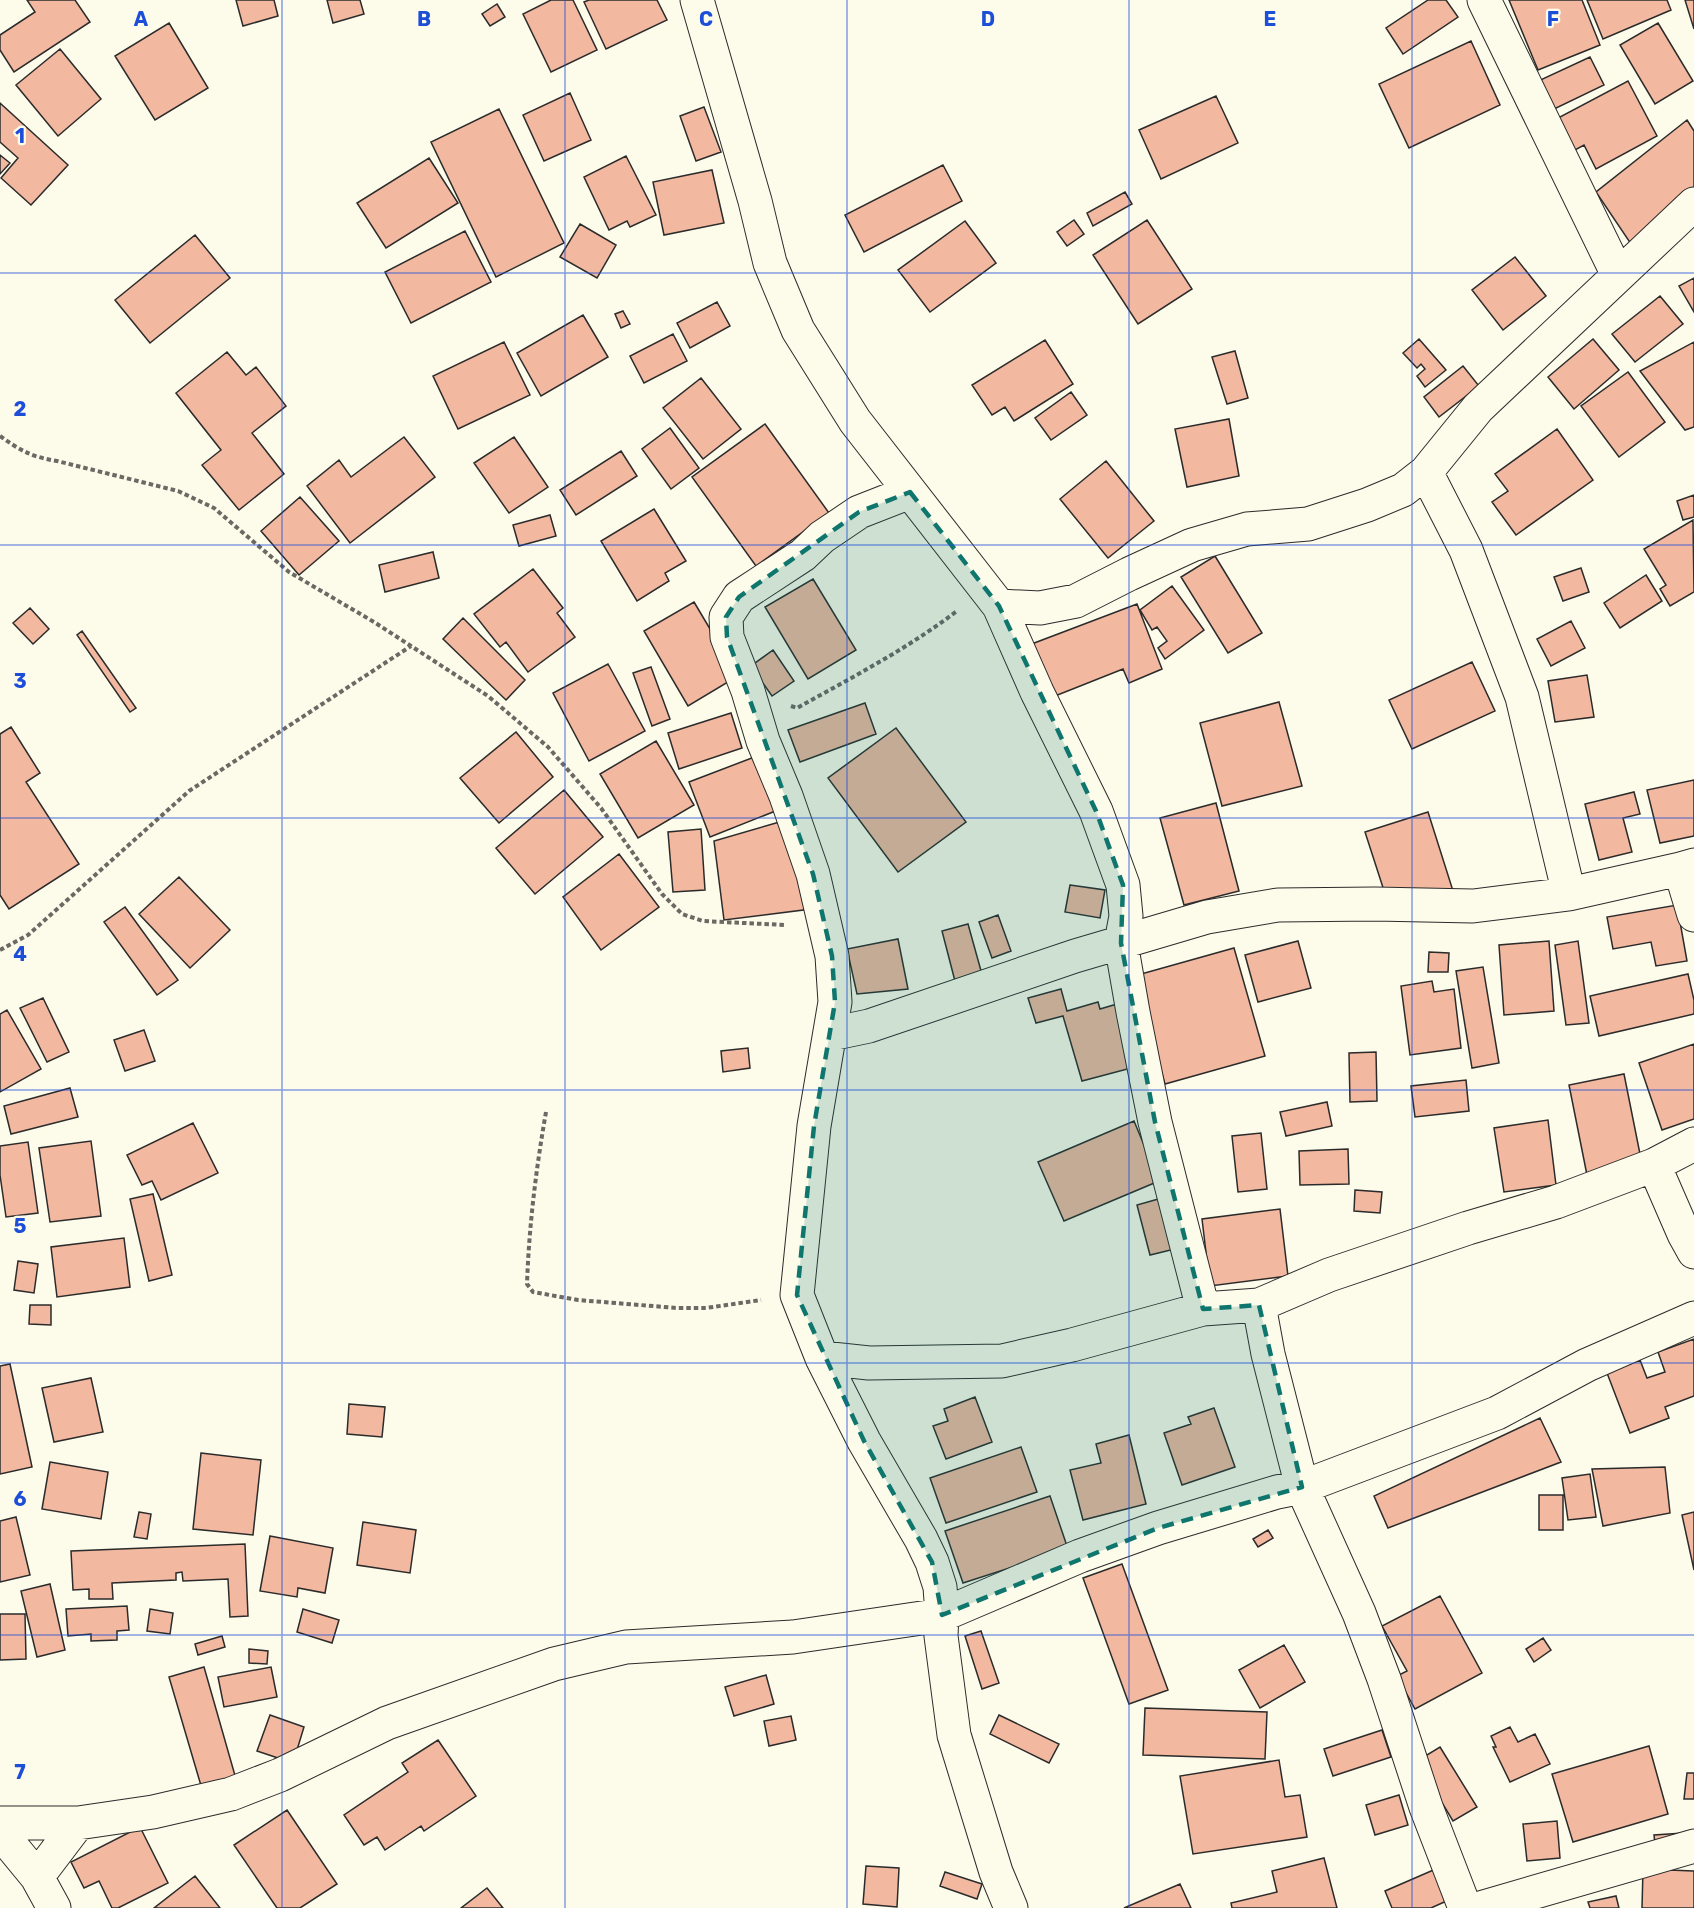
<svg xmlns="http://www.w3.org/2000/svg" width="1694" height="1908" font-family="Rubik,sans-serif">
<rect width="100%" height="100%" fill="#fdfbea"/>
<!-- building -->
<path fill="#f2b8a0" stroke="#2b2b2b" stroke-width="1.5" d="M27 0H75L90 22 14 72 0 50V35L35 12Z
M236 0H274L278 16 243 26Z
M327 0H360L364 14 333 23Z
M551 0H573L597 50 551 72 523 14Z
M589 0H657L667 20 606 49 584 2Z
M1428 0H1446L1458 17 1403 54 1386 28Z
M1509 0H1582L1600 45 1538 70Z
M1587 0H1667L1671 10 1603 39Z
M1685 0H1694V29Z
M497 4 505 17 490 26 482 14Z
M169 23 208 88 155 120 115 56Z
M1658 23 1693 81 1655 104 1620 45Z
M1471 41 1500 105 1409 148 1379 84Z
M60 49 101 99 58 136 16 85Z
M1590 57 1604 85 1550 111 1536 82Z
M1628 81 1657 136 1596 169 1584 145 1575 150 1558 118Z
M570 93 591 140 544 161 523 115Z
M1216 96 1238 143 1161 179 1139 130Z
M0 103 68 165 31 205 1 178 18 158 0 142Z
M704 107 721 152 696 161 680 116Z
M499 109 564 243 496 277 431 142Z
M1687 120 1694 131V196L1633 247 1596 192Z
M0 155 10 163 0 174Z
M626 156 656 215 630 227 627 221 609 230 584 177Z
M429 158 458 203 386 248 357 203Z
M943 165 962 201 864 252 845 215Z
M712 170 724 223 664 235 653 182Z
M1125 192 1132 204 1093 226 1087 213Z
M1074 220 1084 234 1067 246 1057 232Z
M1147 220 1192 289 1138 324 1093 255Z
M965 221 996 263 930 312 898 270Z
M580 224 616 245 597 278 560 257Z
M465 231 491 282 411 323 385 272Z
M195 235 230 278 150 343 115 300Z
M1515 257 1546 296 1503 330 1472 290Z
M1694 278V312L1679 286Z
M1660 296 1683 324 1635 362 1612 334Z
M717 302 730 326 690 348 677 323Z
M623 311 630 324 621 328 615 314Z
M583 315 608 357 541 396 517 353Z
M673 334 687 361 644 383 630 356Z
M1419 339 1446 370 1425 387 1417 376 1425 369 1421 364 1417 368 1403 353Z
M1593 339 1619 370 1574 409 1548 377Z
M1045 340 1073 384 1014 421 1005 407 992 415 972 385Z
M504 342 530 395 458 429 433 376Z
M1694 342V427L1685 430 1640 371Z
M1235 351 1248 398 1227 404 1212 357Z
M227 352 246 375 256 367 286 406 252 433 284 474 239 510 202 465 221 450 176 393Z
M1463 366 1479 386 1439 417 1424 397Z
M1628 372 1665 422 1619 457 1581 406Z
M701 378 741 429 703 459 663 408Z
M1071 392 1087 415 1051 440 1035 418Z
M1229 419 1239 476 1187 487 1175 429Z
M765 424 829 513 756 566 692 477Z
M670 428 699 468 671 489 642 449Z
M1557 429 1593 480 1516 535 1492 502 1508 491 1495 474Z
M404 437 435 477 350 543 307 486 339 460 351 477Z
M514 437 548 487 509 513 474 463Z
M621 451 637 476 576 515 560 490Z
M1106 461 1154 521 1108 558 1060 499Z
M1694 495V517L1683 520 1677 501Z
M300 497 339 541 299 575 261 531Z
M654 509 686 561 665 573 669 581 637 601 601 541Z
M550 515 556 536 519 546 513 525Z
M1693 520 1694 592 1670 606 1660 589 1666 585 1644 549Z
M433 552 439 578 385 592 379 565Z
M1215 556 1262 633 1228 653 1181 577Z
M1581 568 1589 592 1563 601 1554 577Z
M533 569 563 608 557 613 575 637 528 672 506 642 500 647 474 614Z
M1646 575 1662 601 1620 628 1604 603Z
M813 579 856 650 808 679 765 607Z
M1172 586 1204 630 1165 659 1158 648 1167 641 1157 627 1152 630 1140 610Z
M694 602 738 676 688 706 644 631Z
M1137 604 1162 669 1129 683 1123 669 1050 698 1029 645Z
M30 608 49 629 33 644 13 623Z
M463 618 525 680 506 700 443 639Z
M1571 621 1585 648 1551 666 1537 639Z
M82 631 136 708 130 712 77 635Z
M773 650 794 681 772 696 751 666Z
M1472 662 1495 711 1412 749 1389 700Z
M608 664 645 731 589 761 553 693Z
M651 667 670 719 652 726 633 673Z
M1587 675 1594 717 1555 722 1548 681Z
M1279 702 1302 786 1222 806 1200 723Z
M865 703 876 734 800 762 788 730Z
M731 713 742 748 679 769 668 733Z
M11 727 40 773 26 782 79 864 9 909 0 895V734Z
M896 728 966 822 898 872 828 778Z
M516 732 553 777 499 823 460 778Z
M656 741 694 805 638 838 600 774Z
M757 756 778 810 710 837 689 782Z
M1694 780V836L1660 843 1647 790Z
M564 790 603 837 535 894 496 848Z
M1634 792 1640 814 1623 818 1632 852 1599 860 1585 804Z
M1216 803 1239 891 1184 905 1160 818Z
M1428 812 1454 894 1387 900 1365 832Z
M783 821 811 909 724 920 714 841Z
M701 829 705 890 673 892 668 832Z
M619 854 659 907 601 950 563 897Z
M179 877 230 930 190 968 139 914Z
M1070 885 1105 890 1100 918 1065 912Z
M1677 905 1687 961 1656 966 1651 942 1613 949 1607 917Z
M125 907 178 980 157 995 104 922Z
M998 915 1011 951 992 958 979 922Z
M968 924 983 978 956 985 942 931Z
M898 939 908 989 857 994 847 949Z
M1298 941 1311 988 1258 1002 1245 955Z
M1549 941 1554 1011 1504 1015 1499 945Z
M1578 941 1589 1023 1566 1025 1555 945Z
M1234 948 1265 1056 1165 1084 1134 976Z
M1429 952 1449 953 1448 972H1428Z
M1483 967 1499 1063 1472 1068 1456 971Z
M1688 974 1694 1000V1014L1599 1036 1590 996Z
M1432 981 1434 992 1454 989 1461 1048 1410 1055 1401 986Z
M1061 989 1067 1011 1098 1002 1100 1009 1117 1004 1135 1067 1082 1081 1063 1016 1036 1023 1028 998Z
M43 998 69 1052 47 1062 20 1008Z
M7 1010 41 1069 0 1092V1014Z
M144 1030 155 1061 125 1071 114 1040Z
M1694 1044V1119L1662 1130 1639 1063Z
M748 1048 750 1068 723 1072 721 1051Z
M1376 1052 1377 1101 1350 1102 1349 1053Z
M1624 1074 1642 1164 1587 1175 1569 1085Z
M1466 1080 1469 1111 1415 1117 1411 1086Z
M70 1088 78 1117 11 1134 4 1106Z
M1327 1102 1332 1126 1286 1136 1280 1112Z
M1548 1120 1556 1185 1504 1192 1494 1128Z
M1134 1121 1159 1181 1064 1221 1038 1162Z
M193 1123 218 1173 161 1200 152 1181 142 1185 127 1155Z
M1261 1133 1267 1189 1238 1192 1232 1136Z
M91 1141 101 1216 50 1222 39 1148Z
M28 1142 38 1213 6 1217 0 1175V1146Z
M1348 1149 1349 1184 1300 1185 1299 1151Z
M1355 1190 1382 1192 1380 1213 1354 1211Z
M153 1194 172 1275 149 1281 130 1199Z
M1169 1196 1183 1247 1150 1255 1137 1205Z
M1280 1209 1288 1276 1210 1286 1202 1219Z
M124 1238 130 1287 57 1297 51 1247Z
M18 1261 38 1264 34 1293 14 1290Z
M30 1305H51V1325L29 1324Z
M1694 1339V1396L1665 1407 1669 1418 1630 1433 1607 1373 1640 1360 1647 1378 1665 1372 1658 1352Z
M10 1364 32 1467 0 1474V1366Z
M91 1378 103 1432 54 1442 42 1388Z
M975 1397 992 1442 946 1459 933 1426 948 1421 944 1409Z
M349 1404 385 1407 382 1437 347 1434Z
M1214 1408 1235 1467 1182 1485 1164 1433 1191 1424 1188 1417Z
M1540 1418 1561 1462 1388 1528 1374 1496Z
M1129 1435 1146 1504 1083 1520 1070 1470 1101 1463 1096 1444Z
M1021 1447 1037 1492 946 1523 930 1478Z
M201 1453 261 1460 253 1535 193 1529Z
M50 1462 108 1472 101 1519 42 1509Z
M1665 1467 1670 1513 1603 1526 1592 1469Z
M1590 1474 1596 1517 1568 1520 1562 1478Z
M1539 1495H1563V1530H1539Z
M1050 1496 1068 1549 963 1583 945 1531Z
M139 1512 151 1514 147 1539 134 1537Z
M1694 1512V1570L1682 1515Z
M16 1517 30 1575 0 1582V1521Z
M363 1522 416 1530 410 1573 357 1565Z
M1268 1530 1273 1538 1258 1547 1253 1539Z
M270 1536 333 1548 325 1593 298 1588 297 1597 260 1591Z
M245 1544 248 1616 230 1617 228 1579 183 1581 182 1572 176 1573V1580L112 1583 113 1599H89V1589L73 1590 71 1551Z
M1122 1564 1168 1690 1129 1704 1083 1578Z
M50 1584 65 1650 37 1657 21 1591Z
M1440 1596 1482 1673 1415 1709 1397 1676 1407 1671 1382 1626Z
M127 1606 129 1630 117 1631V1640L91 1641V1634L68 1636 66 1609Z
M150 1609 173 1613 170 1634 147 1631Z
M303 1609 339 1620 332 1643 297 1632Z
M0 1614H25L26 1659 0 1660Z
M981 1631 999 1683 982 1689 965 1636Z
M222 1636 225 1647 198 1655 195 1644Z
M1543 1638 1551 1650 1534 1662 1526 1649Z
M1284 1645 1305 1682 1260 1708 1239 1670Z
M249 1649 268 1651 267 1664 249 1663Z
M204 1667 236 1779 202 1789 169 1677Z
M271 1667 277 1697 224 1707 218 1677Z
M766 1675 774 1704 734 1716 725 1687Z
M1145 1708 1267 1712 1265 1759 1143 1755Z
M270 1715 304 1727 293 1763 257 1751Z
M999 1715 1059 1744 1049 1763 990 1734Z
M791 1716 796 1740 769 1746 764 1721Z
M1510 1727 1518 1742 1535 1734 1550 1764 1510 1782 1493 1747H1496L1491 1736Z
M1382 1730 1391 1757 1333 1776 1324 1749Z
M438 1740 476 1796 424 1831 421 1826 385 1850 377 1837 364 1845 344 1815 408 1772 402 1763Z
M1649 1746 1668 1814 1573 1842 1552 1774Z
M1440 1747 1477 1807 1453 1821 1417 1761Z
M1279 1760 1285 1797 1300 1795 1307 1837 1193 1854 1180 1776Z
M1687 1773H1694V1799H1684Z
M1399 1795 1408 1825 1375 1835 1366 1805Z
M287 1810 337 1884 300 1908H277L234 1845Z
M1557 1821 1560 1858 1527 1861 1523 1824Z
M140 1827 168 1883 118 1908H112L99 1881 84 1888 71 1862Z
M1684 1833 1655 1844 1654 1835Z
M1324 1858 1337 1908H1232L1231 1903 1277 1892 1272 1871Z
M866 1866 899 1868 897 1907 863 1904Z
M1438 1868 1451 1899 1431 1908H1392L1385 1891Z
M1643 1869 1694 1871V1908H1642Z
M945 1872 982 1884 977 1899 940 1886Z
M195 1876 220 1908H154Z
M1180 1884 1191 1908H1124Z
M487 1888 503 1908H461Z
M1616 1896 1619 1908H1590L1588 1902Z"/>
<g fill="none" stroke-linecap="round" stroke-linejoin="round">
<defs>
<path id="street" d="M697 0 755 201 770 263 798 330 855 421 999 606 1037 692 1096 811 1123 885 1126 916 1121 943 1133 1012 1155 1122 1203 1309
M1484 0 1618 275
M1426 472 1466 550 1522 697 1569 894
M910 492 859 512 822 537 803 555 739 597 726 617 727 637 748 691 763 741 786 796 813 874 832 956 835 1002 814 1126 797 1295 822 1358 864 1441 921 1539 932 1562 940 1587 942 1615 941 1636 954 1735 996 1872 1011 1908
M999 606 1040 608 1076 601 1129 574 1192 545 1247 529 1308 524 1367 505 1403 490 1426 472 1478 408 1694 204
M1680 869 1694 915
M831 1034 869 1026 1075 956 1207 917 1278 905 1375 904 1473 906 1569 894 1680 869 1694 865
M1654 1165 1684 1234 1694 1252
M1259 1305 1268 1354 1302 1487 1359 1613 1384 1679 1426 1807 1465 1908
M822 1358 869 1363 1002 1361 1072 1345 1203 1309 1259 1305 1329 1275 1468 1228 1556 1202 1654 1165 1694 1144
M0 1823H78L153 1812 231 1794 280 1775 387 1723 554 1664 626 1647 793 1637 942 1615 1080 1556 1158 1528 1277 1492 1302 1487 1497 1413 1587 1365 1694 1318
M0 1832 37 1877 54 1908
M37 1877 78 1823
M1480 1908 1694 1846"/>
</defs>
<!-- street casing -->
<use href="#street" stroke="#2b2b2b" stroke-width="35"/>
<!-- path -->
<path stroke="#6a6964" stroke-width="4" stroke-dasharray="4.5 3" stroke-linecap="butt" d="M0 436C21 451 32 457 57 461L178 491 214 508 289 572 374 622 488 696 548 747 601 808 662 894 682 914 703 921 785 925
M791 706 797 708C851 678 907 649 957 611
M0 950 28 935 189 791 411 646
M546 1112C536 1169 529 1226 527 1284L533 1292 578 1300 677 1308H706L761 1300"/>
<!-- street -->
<use href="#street" stroke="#fdfbea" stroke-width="33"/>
</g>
<!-- marked area -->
<path fill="#0f766e" fill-opacity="0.2" stroke="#0f766e" stroke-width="4.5" stroke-dasharray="12 8" stroke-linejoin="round" d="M910 492 999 606 1096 811 1123 885 1121 943 1155 1122 1203 1309 1259 1305 1302 1487 1158 1528 942 1615 932 1562 864 1441 797 1295 814 1126 835 1002 832 956 813 874 727 637 726 617 739 597 859 512Z"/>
<!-- grid -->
<path fill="none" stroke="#1d4ed8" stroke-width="1.5" stroke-opacity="0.55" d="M282 0V1908M565 0V1908M847 0V1908M1129 0V1908M1412 0V1908M0 273H1694M0 545H1694M0 818H1694M0 1090H1694M0 1363H1694M0 1635H1694"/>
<g font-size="20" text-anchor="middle" font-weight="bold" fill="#1d4ed8" stroke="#fdfbea" stroke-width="4.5" stroke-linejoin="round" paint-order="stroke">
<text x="141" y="26">A</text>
<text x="424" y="26">B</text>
<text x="706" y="26">C</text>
<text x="988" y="26">D</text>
<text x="1270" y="26">E</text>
<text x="1553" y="26">F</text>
<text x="20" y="143">1</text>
<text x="20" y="416">2</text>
<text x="20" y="688">3</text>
<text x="20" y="961">4</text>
<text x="20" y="1233">5</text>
<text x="20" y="1506">6</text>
<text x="20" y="1779">7</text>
</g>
</svg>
